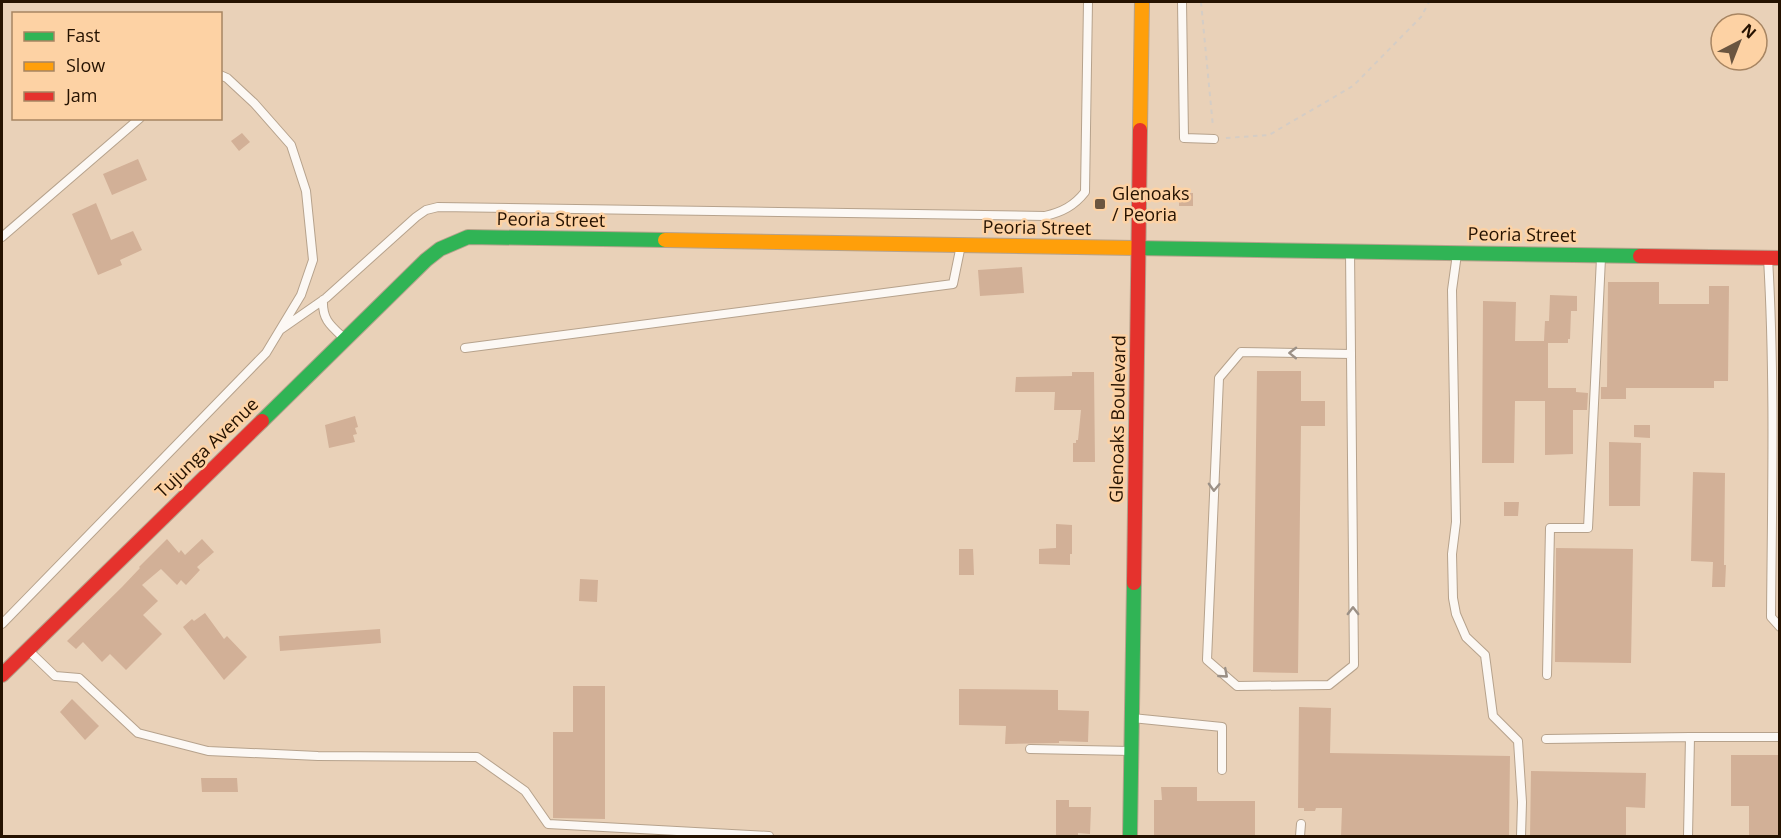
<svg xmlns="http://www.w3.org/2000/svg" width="1781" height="838" font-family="'Open Sans',sans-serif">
<rect width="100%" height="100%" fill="#e9d1b8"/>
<!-- building -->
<path fill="#d2b097" d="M242 133 250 142 239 151 231 141Z
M138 159 147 180 112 195 103 174Z
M1179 193H1193V206H1179Z
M96 203 111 240 133 231 142 250 120 260 122 265 98 275 72 214Z
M1022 267 1024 293 980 296 978 270Z
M1608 282H1659V304H1709V286H1729L1728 381H1714V388H1626V399H1601V387H1607Z
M1550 295 1577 296V311H1571L1570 339H1568V343H1548V388H1576V392L1588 393 1587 410H1573V454L1545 455V401H1515L1514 463H1482L1483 301 1516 302 1515 341H1544L1545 321H1549Z
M1257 371H1301V401H1325V426H1301L1298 673 1253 672Z
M1072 372H1094L1095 462H1073V443H1076V440H1078L1081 410H1054L1055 392H1015L1016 377 1072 376Z
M355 416 358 427 355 428 357 434 353 435 355 442 329 448 325 425Z
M1634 425H1650V438L1634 437Z
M1609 442 1641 443 1640 506H1609Z
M1693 472 1725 473 1724 565H1726L1725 587H1712L1713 562 1691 561Z
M1504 502H1519L1518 516H1504Z
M1056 524 1072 525V554H1070V565L1039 564V549L1056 548Z
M167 539 179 553 181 550 185 555 202 539 214 552 197 567 200 570 186 585 181 580 177 585 161 569 142 585 158 601 143 615 162 634 126 670 110 654 102 662 83 642 76 649 67 641 122 587 140 568 139 567Z
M1556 548 1633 549 1631 663 1555 662Z
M959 549H973L974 575H959Z
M580 579 598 580 597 602 579 601Z
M205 613 224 639 227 636 247 657 224 680 183 627 192 619 194 621Z
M380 629 381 643 280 651 279 636Z
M573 686H605V819L553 818V732H573Z
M959 689 1058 690V710L1089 711 1088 742 1059 741V743L1005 744 1006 726 959 725Z
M72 699 99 726 85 740 60 712Z
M1299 707 1331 708 1330 753 1510 756 1509 837H1341L1342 808H1316L1315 811H1304V808H1298Z
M1731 755H1779V837H1749V806H1731Z
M1531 771 1646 773 1645 808 1626 807V837H1530Z
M201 778H237L238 792H202Z
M1161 787H1197V801H1255V837H1154V800H1162Z
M1056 800H1069V807H1091L1090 834 1078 833V837H1056Z"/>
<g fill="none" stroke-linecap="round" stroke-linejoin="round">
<defs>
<path id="lane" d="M1182 2 1184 138 1214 139
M2 237 140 118
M1350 251 1354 665 1329 685 1237 686 1207 660 1219 378 1241 352 1351 354
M1457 254 1452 290 1456 522 1452 554 1453 598 1456 614 1466 637 1485 655 1493 716 1518 741 1522 802 1521 836
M1768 258C1775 378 1772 497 1771 617L1780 627
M323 300C322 320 331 326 345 339
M280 330 326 298 416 217 426 210 438 207 1045 216C1062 212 1074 206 1085 192L1088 2
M465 348 953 284 961 245
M2 624 266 353 301 295 313 260 306 191 291 145 254 103 227 78 220 75
M28 650 55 676 79 678 138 733 208 751 318 756 477 757 525 791 548 824 769 836
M1547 675 1550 528H1588L1601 258
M1132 718 1222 727V770
M1546 739 1690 737
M1030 749 1131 751
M1300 836 1301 824
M1688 836 1690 737H1780"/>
<path id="fast" d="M1135 248 1640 256
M262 421 426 260 440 249 468 237 665 240
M1130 836 1134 583"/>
<path id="slow" d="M1140 130 1142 2
M665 240 1135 248"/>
<path id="jam" d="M1640 256 1780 258
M1134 583 1140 130
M2 675 262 421"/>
</defs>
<!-- lane casing -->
<use href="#lane" stroke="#b6a28c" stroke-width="10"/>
<!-- fast casing -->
<use href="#fast" stroke="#b6a28c" stroke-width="16"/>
<!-- slow casing -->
<use href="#slow" stroke="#b6a28c" stroke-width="16"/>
<!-- jam casing -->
<use href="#jam" stroke="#b6a28c" stroke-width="16"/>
<!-- path -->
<path stroke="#d5cdc5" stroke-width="2" stroke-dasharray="4.5 4.5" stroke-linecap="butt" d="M1201 2 1213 127
M1226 138 1269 135 1353 86 1421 17 1429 2"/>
<!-- lane -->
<use href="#lane" stroke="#fcf8f4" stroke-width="8"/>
<!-- fast -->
<use href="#fast" stroke="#30b455" stroke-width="14"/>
<!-- slow -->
<use href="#slow" stroke="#ff9f0a" stroke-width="14"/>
<!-- jam -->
<use href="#jam" stroke="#e5322d" stroke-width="14"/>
</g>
<!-- one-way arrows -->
<defs><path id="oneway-chevron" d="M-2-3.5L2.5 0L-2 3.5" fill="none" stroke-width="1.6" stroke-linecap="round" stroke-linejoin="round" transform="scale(1.5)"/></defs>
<g stroke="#9b9086">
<use href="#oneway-chevron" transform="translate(1293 353) rotate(-179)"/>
<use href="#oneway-chevron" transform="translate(1214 487) rotate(92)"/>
<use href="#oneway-chevron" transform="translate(1353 611) rotate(-90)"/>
<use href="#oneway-chevron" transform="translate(1224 674) rotate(41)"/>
</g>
<!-- markers -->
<rect fill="#6a5540" stroke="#fdd2a4" stroke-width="2" x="1094" y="198" width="12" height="12" rx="3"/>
<g text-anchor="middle" stroke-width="5" stroke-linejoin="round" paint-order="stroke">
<!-- poi labels -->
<g font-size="18" fill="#251200" stroke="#fdd2a4" text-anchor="start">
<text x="1112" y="200">Glenoaks<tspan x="1112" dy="21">/ Peoria</tspan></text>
</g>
<!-- street labels -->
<g font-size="18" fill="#251200" stroke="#fdd2a4">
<text transform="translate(551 220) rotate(1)" y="6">Peoria Street</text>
<text transform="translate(1037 228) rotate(1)" y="6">Peoria Street</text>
<text transform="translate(1522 235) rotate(1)" y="6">Peoria Street</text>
<text transform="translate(1118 419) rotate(-89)" y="6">Glenoaks Boulevard</text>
<text transform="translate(207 448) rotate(-44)" y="6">Tujunga Avenue</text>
</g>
</g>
<!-- border -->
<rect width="1781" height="838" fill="none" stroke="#251200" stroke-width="6"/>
<!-- legend -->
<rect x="12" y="12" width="210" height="108" fill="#fdd2a4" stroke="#a78562" stroke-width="1.5"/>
<rect x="24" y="32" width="30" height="9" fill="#30b455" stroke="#a78562" stroke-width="1.5"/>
<text x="66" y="42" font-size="18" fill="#251200">Fast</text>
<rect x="24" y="62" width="30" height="9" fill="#ff9f0a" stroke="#a78562" stroke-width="1.5"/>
<text x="66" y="72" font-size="18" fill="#251200">Slow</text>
<rect x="24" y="92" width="30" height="9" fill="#e5322d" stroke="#a78562" stroke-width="1.5"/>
<text x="66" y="102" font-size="18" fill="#251200">Jam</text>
<!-- north arrow -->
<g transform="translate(1739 42) rotate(42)"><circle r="28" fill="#fdd2a4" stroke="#a78562" stroke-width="1.5"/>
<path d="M0-4.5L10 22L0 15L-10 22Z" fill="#6a5540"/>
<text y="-9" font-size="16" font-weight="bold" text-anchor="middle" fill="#251200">N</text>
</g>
</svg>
